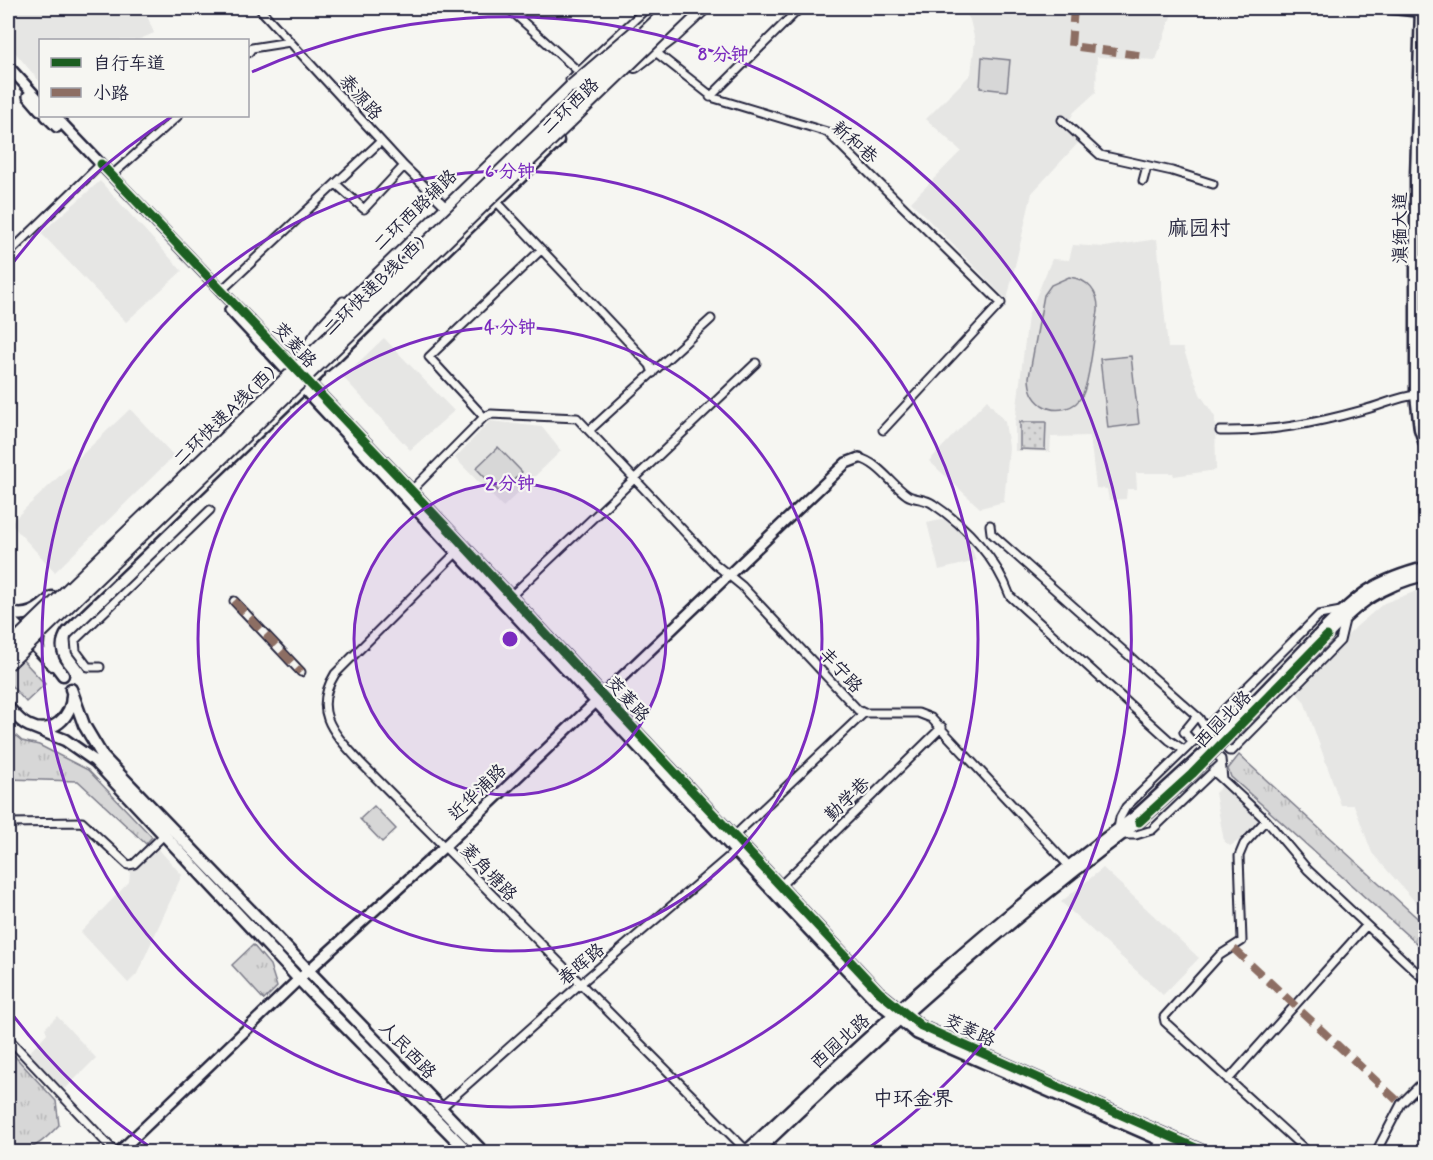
<svg xmlns="http://www.w3.org/2000/svg" width="1433" height="1160" font-family="Mynerve,'LXGW WenKai TC',sans-serif">
<defs>
<pattern id="grass-dots" width="8" height="8" patternUnits="userSpaceOnUse" patternTransform="scale(1.5)"><rect width="8" height="8" fill="#d7d7d7"/><path d="M2 2h.1M6 6h.1" fill="none" stroke="#b8b8b9" stroke-width="1.8" stroke-linecap="round"/></pattern>
<pattern id="park-tufts" width="24" height="20" patternUnits="userSpaceOnUse" patternTransform="scale(1.5)"><rect width="24" height="20" fill="#d7d7d7"/><path d="M3 7l-1-3M5 7V3M7 7l1-3M15 17l-1-3M17 17v-4M19 17l1-3" fill="none" stroke="#b8b8b9"/></pattern>
</defs>
<rect width="100%" height="100%" fill="#f6f6f2"/>
<filter id="ink" filterUnits="userSpaceOnUse"><feTurbulence type="fractalNoise" baseFrequency=".0167" numOctaves="2"/><feDisplacementMap in="SourceGraphic" scale="12" xChannelSelector="R" yChannelSelector="G"/><feConvolveMatrix kernelMatrix="1 2 1 2 8 2 1 2 1" color-interpolation-filters="sRGB"/></filter>
<g filter="url(#ink)">
<!-- built -->
<path fill="#e6e6e4" d="M8 8H144L154 33 138 40H40V82L8 44Z
M963 8H1174L1156 60 1097 57 1096 92 1074 112 1066 127 1079 142 1032 193 1007 300 911 202 961 151 926 119 971 74 975 41 970 20Z
M100 181 182 271 126 322 41 233Z
M1157 239 1168 348H1183L1200 394 1215 417 1216 470 1174 476 1173 473H1136L1137 489H1127L1126 499 1109 500 1107 489 1096 488 1090 436 1051 437 1050 452 1015 451V423L1028 316 1052 259 1069 260 1073 245 1105 247Z
M384 338 454 411 410 450 343 377Z
M987 400 1005 422 1009 447 1004 502 980 508 929 461Z
M130 409 174 456 55 572 10 523Z
M490 421 542 427 561 451 503 507 455 458Z
M945 519 969 539 976 561 939 570 927 523Z
M1425 588V913L1372 853 1354 805H1341L1304 701 1294 690 1357 626 1384 603Z
M1222 786 1262 822 1253 832 1230 846 1224 841 1215 793Z
M152 842 182 875 137 974 128 983 81 932 129 882 131 863Z
M1103 868 1199 958 1163 995 1061 902Z
M57 1016 96 1058 66 1088 59 1087 28 1054 47 1033 45 1028Z"/>
<!-- grass -->
<path fill="url(#grass-dots)" stroke="#7c7c89" stroke-width="1.5" d="M1020 422H1046L1045 450 1020 449Z"/>
<!-- park -->
<path fill="url(#park-tufts)" stroke="#7c7c89" stroke-width="1.5" d="M8 644 45 684 26 702 8 682Z
M8 729 22 741 39 745 88 770 152 837 146 844 78 781 8 779Z
M1239 755 1425 925V951L1231 777 1228 769Z
M253 945 270 965 277 987 264 1000 232 965Z
M8 1049 56 1101 59 1125C43 1142 31 1153 8 1152Z"/>
<!-- pitch -->
<path fill="#d7d7d7" stroke="#7c7c89" stroke-width="1.5" d="M982 57 1010 60 1007 91 980 88Z
M1069 277C1088 279 1099 292 1098 311 1094 333 1091 375 1083 394 1076 409 1056 414 1042 405 1032 398 1029 388 1029 377L1044 295 1051 285Z
M1131 356 1139 424 1108 428 1100 359Z
M498 447 522 472 500 493 476 468Z
M374 806 396 829 382 842 360 819Z"/>
<g fill="none" stroke-linecap="round" stroke-linejoin="round">
<defs>
<path id="street" d="M259 8 404 166 443 204
M508 8 579 72
M248 53 252 48 290 42
M658 54 714 98 827 132 1001 303 883 430
M570 80 647 8
M710 97 800 8
M1062 120 1100 155 1172 171 1213 184
M112 175 178 116
M1143 181 1147 166
M336 184 364 209 404 166
M496 201 650 365 653 373
M8 254 101 164
M221 291 381 141
M292 367 320 326 343 301
M484 417 429 357 541 250
M591 429 711 319
M1220 431C1271 432 1313 424 1363 410 1381 406 1397 397 1416 395
M859 458C879 463 891 484 907 495 915 500 925 498 933 504 966 526 997 559 1010 596L1169 740 1184 750
M411 491 484 417 491 414 577 418 715 564 742 586 858 710 864 713H918L931 718 1069 866
M990 525 991 533 1199 718 1207 731 1229 751H1232L1340 641 1346 616
M459 550 335 674C311 713 335 734 361 763L747 1151
M510 597 756 363
M234 601 301 672
M100 667H88L76 651 75 640 210 510
M1207 731 1209 725 1319 615 1341 611
M1193 742 1184 732 1197 716
M1223 780 1266 820 1308 870 1426 981
M1266 820 1244 844 1239 856 1242 941 1220 955 1164 1017 1165 1022 1308 1152
M8 823 82 822 128 865 134 864 164 835
M1118 829 1120 818 1126 807 1194 741 1200 740 1221 759 1223 780 1213 771
M1122 835H1136L1152 830 1221 764
M731 839 864 713
M778 888 942 727
M8 1038 115 1152
M1228 1080 1366 926
M1418 1087 1426 1093
M441 1108 579 985 738 849
M1154 1152 1161 1141
M1376 1152 1401 1104 1426 1079"/>
<path id="secondary" d="M1389 8 1425 12
M8 66 40 101
M28 96 40 110
M46 116 57 127
M55 116 450 531 879 992 921 1026 1205 1152
M230 310 805 926 873 998 917 1034 1187 1152
M1322 631C1358 594 1375 580 1426 567
M1327 636C1359 603 1380 586 1426 575
M119 1152 299 979 444 847 846 463 859 458
M745 1152C869 1035 996 917 1134 817
M757 1152C878 1036 1004 923 1139 822"/>
<path id="primary" d="M1421 8 1416 177V395L1420 429 1426 447
M313 375 334 358 558 141
M8 612C26 619 39 610 52 597
M8 617 53 665
M63 675C49 659 45 642 58 624L319 373
M71 689 84 725 103 757 483 1152
M8 707C14 714 20 722 29 726 52 736 72 717 72 695
M30 726 65 740 95 761 310 991 468 1152"/>
<path id="highway" d="M635 66 674 36 704 8
M318 341 342 310 572 86"/>
</defs>
<!-- street casing -->
<use href="#street" stroke="#22223b" stroke-width="11"/>
<!-- secondary casing -->
<use href="#secondary" stroke="#22223b" stroke-width="14"/>
<!-- primary casing -->
<use href="#primary" stroke="#22223b" stroke-width="15"/>
<!-- highway casing -->
<use href="#highway" stroke="#22223b" stroke-width="16"/>
<!-- street -->
<use href="#street" stroke="#f6f6f2" stroke-width="7"/>
<!-- secondary -->
<use href="#secondary" stroke="#f6f6f2" stroke-width="9"/>
<!-- primary -->
<use href="#primary" stroke="#f6f6f2" stroke-width="10"/>
<!-- highway -->
<use href="#highway" stroke="#f6f6f2" stroke-width="12"/>
<defs>
<path id="secondary-bridge" d="M1134 817 1206 751 1322 631
M1139 822 1192 774 1327 636"/>
<path id="highway-bridge" d="M572 86 635 32
M8 648 670 8
M8 664 687 8"/>
</defs>
<!-- secondary-bridge casing -->
<use href="#secondary-bridge" stroke="#22223b" stroke-width="14" stroke-linecap="butt"/>
<!-- highway-bridge casing -->
<use href="#highway-bridge" stroke="#22223b" stroke-width="16" stroke-linecap="butt"/>
<!-- secondary-bridge -->
<use href="#secondary-bridge" stroke="#f6f6f2" stroke-width="9"/>
<!-- highway-bridge -->
<use href="#highway-bridge" stroke="#f6f6f2" stroke-width="12"/>
<!-- quiet -->
<path stroke="#8d6e63" stroke-width="8" stroke-dasharray="15 8" stroke-linecap="butt" d="M1074 8 1071 46 1146 56
M234 601 301 672
M1234 949 1401 1104"/>
<defs>
<path id="cycleway" d="M101 164 450 531 879 992 921 1026 1205 1152
M1139 822 1192 774 1327 636"/>
</defs>
<!-- cycleway casing -->
<use href="#cycleway" stroke="#f6f6f2" stroke-width="13"/>
<!-- cycleway -->
<use href="#cycleway" stroke="#1b5e20" stroke-width="9"/>
</g>
</g>
<!-- distance rings -->
<circle cx="510" cy="639" r="156" fill="#7b2cbf" fill-opacity=".12"/>
<g fill="none" stroke="#7b2cbf" stroke-width="3">
<circle cx="510" cy="639" r="156"/>
<circle cx="510" cy="639" r="312"/>
<circle cx="510" cy="639" r="468"/>
<path d="M157 1152A623 623 0 0 1 9 1010M9 268A623 623 0 0 1 171 117M252 72A623 623 0 0 1 863 1152"/>
</g>
<g text-anchor="middle" stroke-width="4.5" stroke-linejoin="round" paint-order="stroke">
<!-- street labels -->
<g font-size="18" fill="#22223b" stroke="#f6f6f2">
<text transform="translate(361 97) rotate(48)" y="6">泰源路</text>
<text transform="translate(570 106) rotate(-44)" y="6">二环西路</text>
<text transform="translate(855 142) rotate(41)" y="6">新和巷</text>
<text transform="translate(415 210) rotate(-44)" y="6">二环西路辅路</text>
<text transform="translate(1400 228) rotate(-90)" y="6">滇缅大道</text>
<text transform="translate(374 286) rotate(-44)" y="6">二环快速B线(西)</text>
<text transform="translate(295 345) rotate(47)" y="6">茭菱路</text>
<text transform="translate(224 416) rotate(-44)" y="6">二环快速A线(西)</text>
<text transform="translate(841 670) rotate(47)" y="6">丰宁路</text>
<text transform="translate(628 699) rotate(47)" y="6">茭菱路</text>
<text transform="translate(1223 719) rotate(-46)" y="6">西园北路</text>
<text transform="translate(477 792) rotate(-44)" y="6">近华浦路</text>
<text transform="translate(847 799) rotate(-44)" y="6">勤学巷</text>
<text transform="translate(489 872) rotate(46)" y="6">菱角塘路</text>
<text transform="translate(581 964) rotate(-40)" y="6">春晖路</text>
<text transform="translate(970 1030) rotate(24)" y="6">茭菱路</text>
<text transform="translate(840 1041) rotate(-42)" y="6">西园北路</text>
<text transform="translate(408 1050) rotate(46)" y="6">人民西路</text>
</g>
<!-- neighbourhood labels -->
<g font-size="20" fill="#22223b" stroke="#f6f6f2">
<text x="913" y="1105">中环金界</text>
</g>
<!-- quarter labels -->
<g font-size="21" fill="#22223b" stroke="#f6f6f2">
<text x="1199" y="235">麻园村</text>
</g>
</g>
<circle cx="510" cy="639" r="9" fill="#7b2cbf" stroke="#f6f6f2" stroke-width="3"/>
<g font-size="18" text-anchor="middle" font-weight="bold" fill="#7b2cbf" stroke="#f6f6f2" stroke-width="4.5" stroke-linejoin="round" paint-order="stroke">
<text x="723" y="60">8 分钟</text>
<text x="510" y="177">6 分钟</text>
<text x="510" y="333">4 分钟</text>
<text x="510" y="489">2 分钟</text>
</g>
<!-- margin -->
<rect width="1433" height="1160" fill="none" stroke="#f6f6f2" stroke-width="30"/>
<rect x="15" y="15" width="1403" height="1130" fill="none" stroke="#22223b" stroke-width="2" filter="url(#ink)"/>
<!-- legend -->
<rect x="39" y="39" width="210" height="78" fill="#f6f6f2" stroke="#a1a1a9" stroke-width="1.5"/>
<rect x="51" y="58" width="30" height="9" fill="#1b5e20" stroke="#a1a1a9" stroke-width="1.5"/>
<text x="93" y="69" font-size="18" fill="#22223b">自行车道</text>
<rect x="51" y="88" width="30" height="9" fill="#8d6e63" stroke="#a1a1a9" stroke-width="1.5"/>
<text x="93" y="99" font-size="18" fill="#22223b">小路</text>
</svg>
